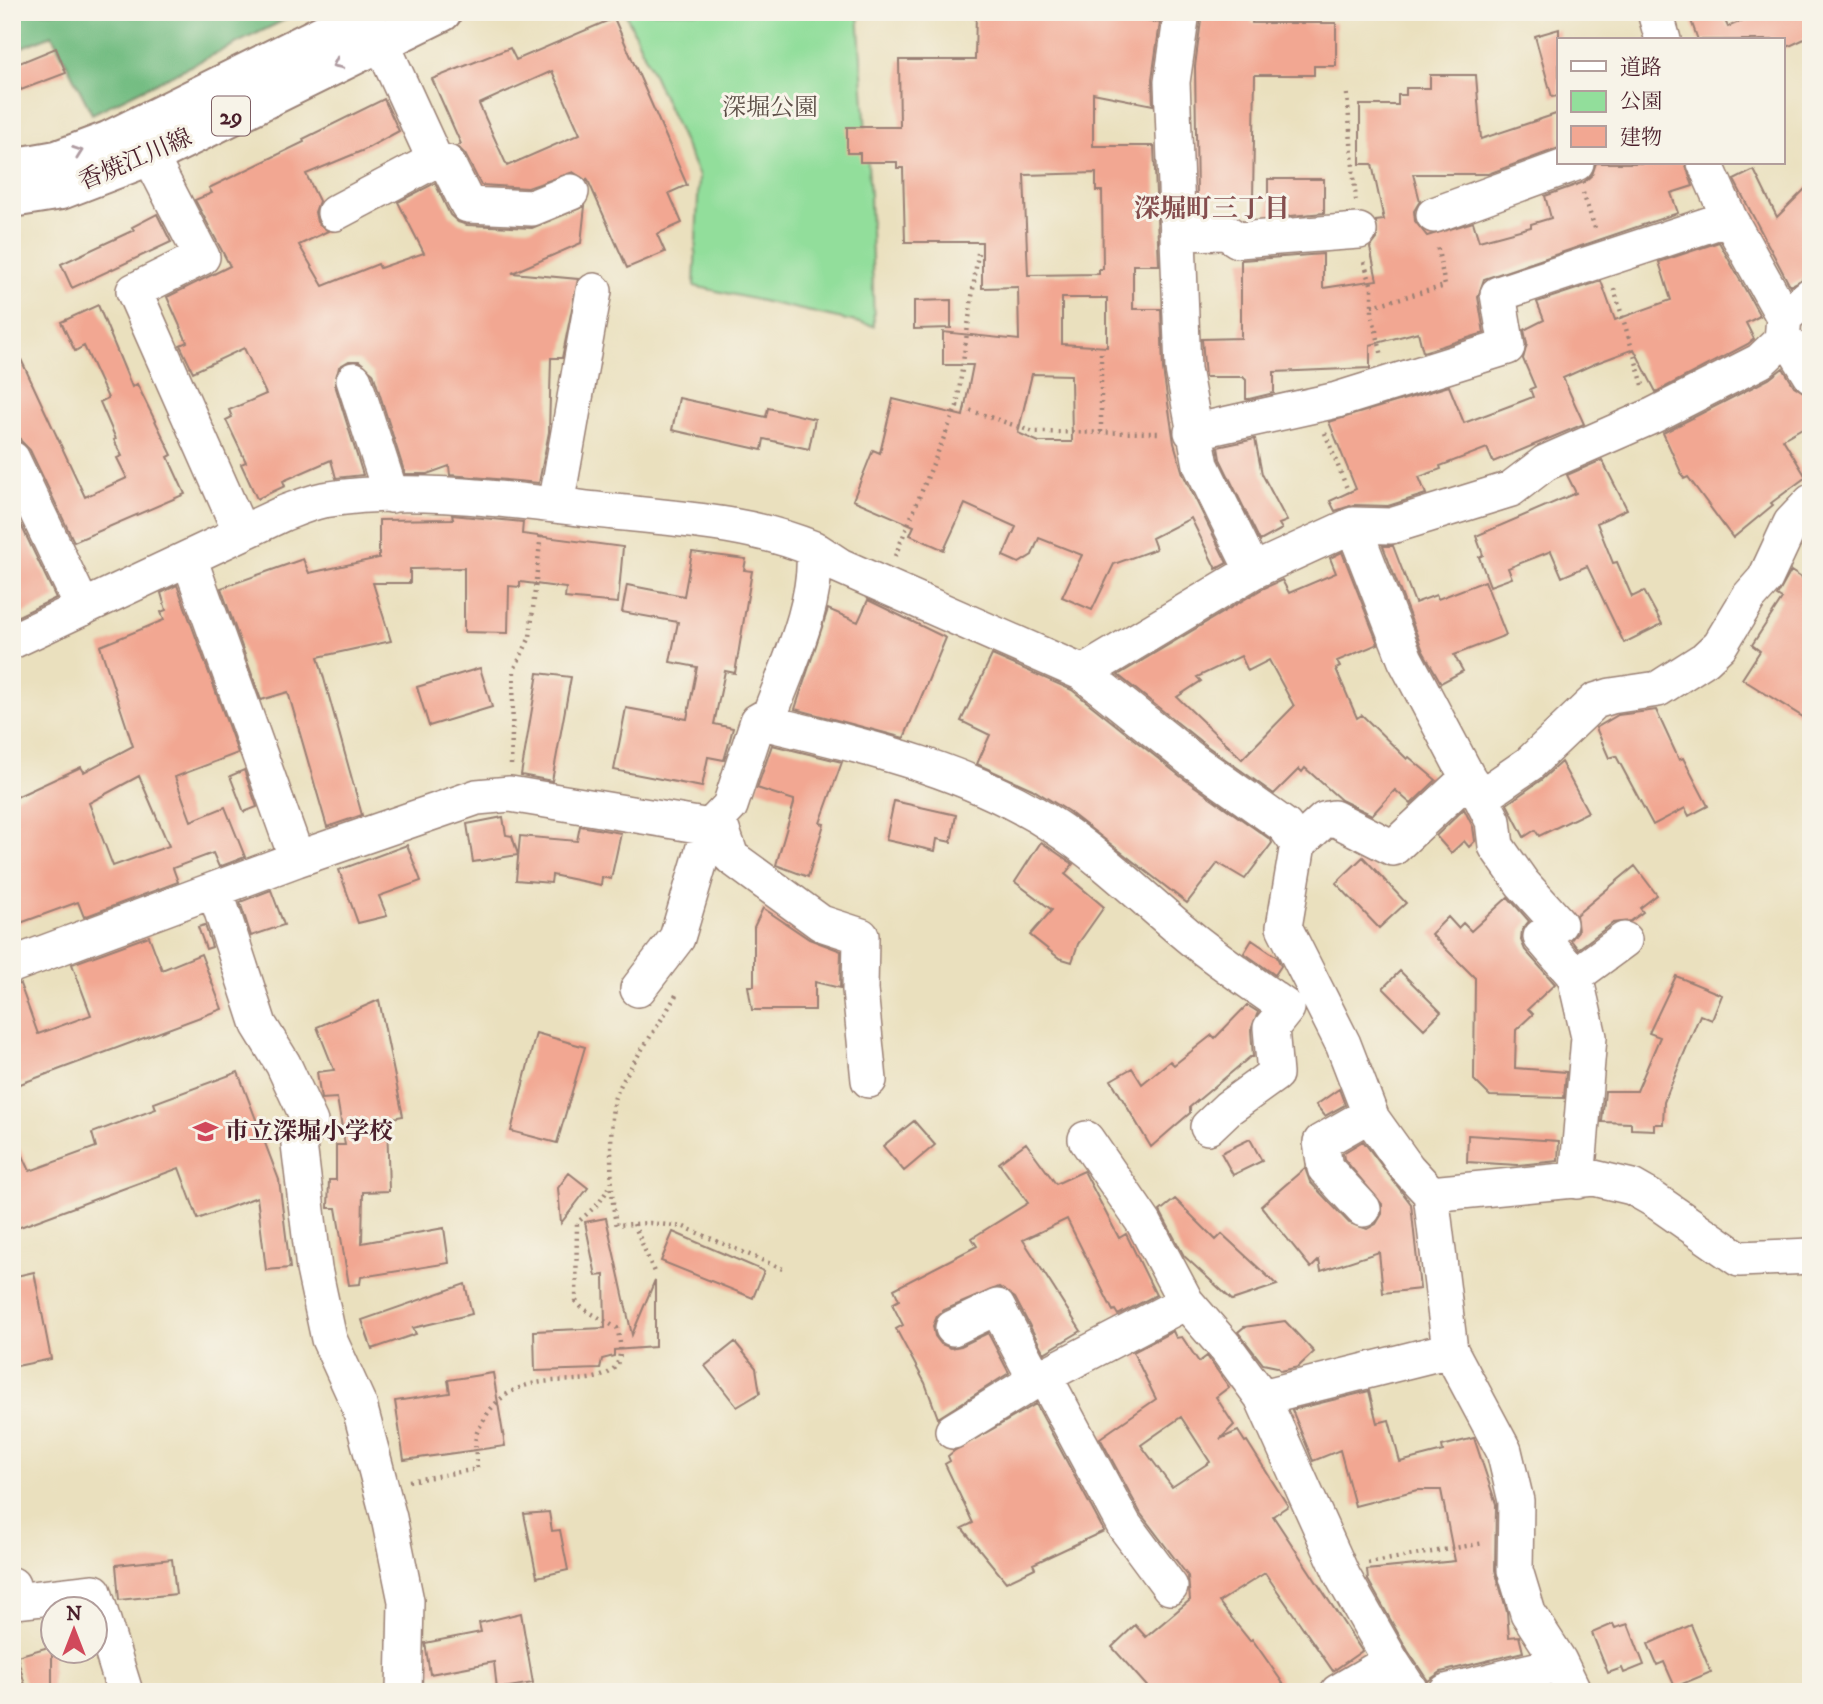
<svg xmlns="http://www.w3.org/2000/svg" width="1823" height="1704" font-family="'IM FELL DW Pica','Noto Serif JP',serif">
<rect width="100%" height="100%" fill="#f7f3e8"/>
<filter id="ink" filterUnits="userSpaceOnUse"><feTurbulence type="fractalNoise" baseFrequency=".0143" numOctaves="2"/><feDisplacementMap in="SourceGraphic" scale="14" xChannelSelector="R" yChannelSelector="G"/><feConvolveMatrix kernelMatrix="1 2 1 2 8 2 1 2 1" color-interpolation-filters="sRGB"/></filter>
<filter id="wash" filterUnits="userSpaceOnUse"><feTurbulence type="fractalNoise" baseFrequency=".00686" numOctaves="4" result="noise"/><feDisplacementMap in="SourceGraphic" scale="28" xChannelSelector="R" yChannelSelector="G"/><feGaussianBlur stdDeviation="1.57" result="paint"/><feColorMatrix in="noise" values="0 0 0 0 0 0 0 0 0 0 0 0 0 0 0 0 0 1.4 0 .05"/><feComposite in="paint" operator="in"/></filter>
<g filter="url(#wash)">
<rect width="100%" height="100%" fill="#eae0be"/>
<!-- green -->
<path fill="#92de9b" stroke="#6e7e63" stroke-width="2" d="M625 12H858L870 196 874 326 694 286 699 176Z"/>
<!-- forest -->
<path fill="#75bd83" stroke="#606e57" stroke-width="2" d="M12 12H301L92 114 52 35 12 51Z"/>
<g id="blocks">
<!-- building -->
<path fill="#f2a792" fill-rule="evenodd" d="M976 12H1084L1160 23 1152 79 1153 105 1093 93V146H1154L1159 265H1133V309H1161L1163 370 1174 443 1183 474 1227 563 1216 569 1191 518 1152 538 1156 549 1114 564 1092 610 1062 597 1082 555 1039 538 1032 555 1019 563 1003 556 1016 527 965 504 944 550 910 535 914 526 853 500 873 450 880 453 893 399 963 416 973 365H943V332L1019 340 1018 287 982 288V242H905L903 168H897V162H860V153H847V127H900L899 60H975ZM1096 173V191H1102L1103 269H1099V274L1028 275 1024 175ZM1062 298H1107V347L1062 344ZM1032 374 1071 375 1072 442H1039L1018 433Z
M1688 12H1721L1728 27 1761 12H1811V36L1783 49V40H1698Z
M1202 13H1252V23H1336V66H1314V75H1255L1253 198H1197L1195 66Z
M614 18 687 185 669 193 682 223 657 234 665 252 627 268 587 178V181L573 172 528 188 481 185 465 154 457 146 461 144 432 79 510 48 516 60ZM552 71 580 134 507 166 479 104Z
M1559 29V96L1552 97 1535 36Z
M56 48 66 73 21 90 12 66Z
M1430 75H1476L1481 139 1559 113V148L1488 174H1413L1420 201 1414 211 1415 221 1427 236 1473 222 1479 241 1531 227V224L1551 218 1545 196 1584 182 1592 175 1596 163H1685L1693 186 1671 193 1678 213 1484 279 1478 297 1484 333 1423 352 1418 332 1370 345V368L1274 372V393L1249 399H1246V380L1243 377H1205L1202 339 1241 338V260L1323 254V288L1377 280 1370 248 1377 239 1376 221 1384 220 1372 164H1360V105H1398V95H1406V88H1430Z
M384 99 399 131 364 150 306 174 319 201 315 212 317 222 328 231 299 245 323 286 378 264 380 268 424 253 398 202 435 183 450 215 458 222 467 225 532 228 585 206 581 243 512 273 578 279 562 358H551L549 432 539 483 450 475 449 466 427 474H405L373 373 359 361H349L339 367 335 385 363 475 336 478 331 460 283 481 285 486 257 499 241 464 246 462 226 420 232 417 229 410 266 394 244 348 193 372 180 345 187 342 167 297 230 266 195 200 212 193 209 188 304 142 303 139Z
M1754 170 1777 217 1811 183V275L1790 286 1734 180Z
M1268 179H1324V213L1268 218Z
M157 214 171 242 72 288 61 264 134 230 132 227Z
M1719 242 1760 316 1746 323 1754 339 1748 344 1656 392 1634 349 1594 364 1563 378 1584 424 1493 462 1487 448 1440 466 1441 469 1419 477 1426 494 1388 506 1353 505 1335 511 1330 501 1356 489 1329 422 1449 386 1464 423 1533 397 1530 389 1535 387 1523 359 1527 344 1524 330 1544 320 1537 302 1601 281 1615 320 1671 300 1659 262Z
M951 300V328L914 329V301Z
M98 305 132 387 137 384 172 455 168 457 185 494 74 542 30 450 21 441 12 423V340L85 497 127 478 117 458 122 456 114 440 116 439 100 402 108 398 84 346 75 351 61 322Z
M1783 368 1794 386 1811 397V423L1783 439 1806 477 1771 503 1773 505 1733 538 1688 477 1684 479 1663 433 1769 379Z
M679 398 766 417 768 408 815 419 809 449 764 439 762 450 672 430Z
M1255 439 1262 474 1287 521 1279 524 1282 529 1260 541 1220 459 1218 447Z
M1602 460 1627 509 1597 523 1613 563 1617 562 1632 597 1644 591 1662 624 1624 643 1587 566 1562 577 1551 551 1508 568 1512 578 1490 586 1479 557 1483 555 1476 536 1576 493 1567 475Z
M452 515 523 522 522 534 623 547 618 603 565 598 566 588 520 582V587L509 586 508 633 464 632V568L410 569V583H373L391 641 318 657 362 815 327 827 288 692 261 700 221 588 303 559 309 573 379 558V520L453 519Z
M21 525 56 598 12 619V529Z
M1383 546H1393L1415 603 1436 595 1438 599 1485 581 1506 635 1454 655 1463 671 1441 683 1423 651Z
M692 552 746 559 744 570 752 571 735 673 725 671 714 724 733 728 729 743 724 760 708 757 702 787 614 770 626 708 687 719 697 667 670 662 678 622 622 612 627 585 684 596Z
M1342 552 1378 644 1337 661 1340 667 1336 669 1357 718 1362 715 1407 759 1409 757 1436 780 1411 804 1395 790 1372 815 1341 800 1305 768 1302 772 1299 769 1274 794 1204 744 1118 675 1262 589 1282 580 1289 593 1336 573 1330 558ZM1241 656 1248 671 1269 660 1294 706 1242 759 1177 697 1201 681 1197 677Z
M1791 571 1811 584V722L1742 679 1760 651 1752 645 1782 599 1777 596Z
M177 585 238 753 175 777 191 821 225 807 245 857 219 867 213 853 173 868 178 882 84 917 78 902 12 926V799L81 767 84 772 133 746 100 646 164 620 161 612 166 610 161 593ZM139 776 169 846 113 866 89 803Z
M868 600 946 638 904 738 795 709 828 609 858 622Z
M992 655 1072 690 1180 776 1271 840 1272 843 1245 879 1218 863 1187 903 1068 811 1032 789 977 764 990 735 961 721Z
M480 668 492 707 429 726 417 687Z
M538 673 571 677 552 781 521 775Z
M1656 710 1679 760 1683 758 1708 806 1689 816 1685 808 1653 825 1616 756 1609 758 1596 728 1618 715Z
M772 745 842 762 820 823 824 824 808 877 776 865 794 803V800L757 788Z
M1561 762 1588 812 1539 836 1535 830 1524 837 1507 804 1541 780Z
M244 770 257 807 244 812 230 776Z
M894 801 956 815 951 842 937 839 935 851 886 840Z
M1464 809 1473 827 1475 841 1469 847 1464 841 1451 853 1436 836Z
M503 817 506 835 512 836 518 855 473 862 467 824Z
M580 826 621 833 611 879 602 877 601 885 552 875 551 883 516 880 520 836 577 841Z
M1041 842 1073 864 1065 874 1104 907 1078 944 1072 962 1059 958 1030 935 1052 910 1015 882Z
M407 845 421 881 379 896 387 916 358 923 339 870Z
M1363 857 1406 903 1379 928 1336 883Z
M1635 866 1657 895 1640 908 1643 912 1631 921 1613 923 1578 949 1571 940 1578 931 1576 915Z
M271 890 284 925 251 936 240 902Z
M1508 897 1529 921 1522 930 1521 940 1525 950 1555 984 1528 1009 1533 1014 1516 1030 1515 1068 1566 1072 1564 1098 1490 1096 1474 1080 1475 978 1431 934 1448 917 1458 928 1463 923 1471 931Z
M763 908 809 939 841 951 840 988 815 982V1010H752L748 986H754V927Z
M205 925 212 947 206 949 198 927Z
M149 936 162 970 201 954 222 1009 12 1087V985L20 984 38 1034 91 1015 72 964Z
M1252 940 1277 957 1281 966 1275 975 1244 953Z
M1400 971 1441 1012 1424 1029 1383 988Z
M1676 976 1722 995 1712 1020 1700 1015 1664 1102 1663 1124H1654V1130L1631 1129V1123L1602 1122 1605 1091H1637L1660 1037 1649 1033Z
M379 1000 403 1116 387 1119 389 1191 363 1192 362 1243 444 1228 449 1263 361 1277 360 1284 349 1285 336 1208H328L329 1180H336V1145H345L337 1098 321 1099 317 1072 334 1070 317 1027Z
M1247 1005 1258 1012 1251 1030 1253 1057H1250L1190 1107V1113L1151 1147 1111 1080 1132 1068 1142 1084 1170 1061 1174 1065 1212 1035 1215 1038Z
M536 1033 585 1047 557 1143 511 1131Z
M238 1072 279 1180 290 1268 266 1270 257 1197 198 1219 179 1168 12 1230V1132L30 1171 96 1147 92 1133 156 1109 154 1103Z
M1339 1089 1345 1105 1325 1116 1316 1105Z
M914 1121 935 1145 904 1171 883 1146Z
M1468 1135 1559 1141 1558 1161 1518 1165 1467 1162Z
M1250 1139 1262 1161 1233 1175 1221 1153Z
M1363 1141 1411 1204 1420 1289 1383 1293 1379 1252 1321 1271 1319 1260 1311 1268 1261 1206 1305 1168 1310 1182 1349 1223 1367 1229 1376 1224 1382 1214V1204L1344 1159 1343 1153Z
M1026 1143 1056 1184 1084 1171 1119 1238 1126 1234 1156 1295 1118 1315 1115 1310 1113 1311 1067 1219 1023 1240 1081 1331 1044 1353 1015 1298 999 1287 944 1310 937 1316 933 1326 935 1336 941 1344 951 1348 961 1346 988 1333 1009 1373 938 1418 925 1383 896 1329 903 1325 892 1304 899 1300 894 1289 977 1246 972 1238 1028 1203 999 1163Z
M569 1173 588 1188 561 1223 558 1188Z
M1175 1199 1216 1240 1222 1234 1277 1285 1232 1300 1184 1256 1160 1211Z
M606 1218 632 1335 655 1280V1347L614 1350V1356L602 1359 600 1369 535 1371 534 1331 605 1328 604 1275 596 1276 585 1222Z
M673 1232 764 1271 753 1298 661 1261Z
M34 1272 51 1359 12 1367V1277Z
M465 1284 472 1314 413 1328 416 1334 372 1349 362 1320Z
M1285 1321 1314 1352 1298 1367 1281 1371 1277 1367 1263 1364 1238 1332 1244 1327Z
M1173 1331 1176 1338 1182 1337 1199 1362 1207 1356 1229 1387 1216 1397 1234 1425 1220 1439 1238 1431 1245 1442 1247 1441 1288 1506 1273 1516 1362 1651 1333 1671 1265 1573 1219 1602 1250 1641 1252 1639 1289 1692H1152L1112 1647 1135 1625 1146 1637 1190 1600 1188 1576 1141 1514 1100 1438 1156 1399 1133 1352ZM1181 1417 1210 1462 1172 1487 1141 1445Z
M735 1342 756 1368 760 1393 737 1407 705 1366Z
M493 1373 505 1446 404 1460 395 1401 450 1393 448 1380Z
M1369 1391 1377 1423 1389 1420 1400 1462 1443 1451 1442 1446 1474 1438 1496 1504 1495 1570 1507 1612 1509 1637 1519 1636 1523 1652 1441 1672 1428 1681 1408 1651 1368 1580 1367 1570 1455 1561 1441 1490H1417L1355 1506 1340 1450 1313 1461 1292 1410Z
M1036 1404 1104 1531 1033 1564 1035 1568 1006 1582 962 1528 973 1523 945 1464 950 1461 948 1456 954 1451Z
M549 1512 552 1531 560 1530 568 1570 537 1577 524 1514Z
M172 1559 176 1594 119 1600 116 1565Z
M521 1613 533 1683 497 1689 494 1662 430 1674 425 1643 481 1632 479 1623Z
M1613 1624 1615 1628 1628 1624 1644 1665 1624 1673 1622 1668 1608 1673 1592 1633Z
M1691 1625 1711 1672 1675 1687 1664 1662 1657 1665 1648 1644Z
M52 1646V1692H27L17 1656Z"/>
</g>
</g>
<g filter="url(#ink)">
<use href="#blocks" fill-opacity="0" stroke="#9a8074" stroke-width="2"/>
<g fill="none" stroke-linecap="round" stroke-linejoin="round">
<defs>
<path id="minor" d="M1182 12 1172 82 1183 369 1201 465 1253 571
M1655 12 1663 40
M381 42 435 160 447 163 468 205 532 208 571 192
M150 156 202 257 134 291 241 533
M335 213 435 160
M1434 215 1576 163
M1179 233 1226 232 1238 240 1359 231
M1784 317 1811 295
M1782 340 1795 349 1811 375
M354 380 391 495
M1192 432 1337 400 1507 347 1498 294 1729 218
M12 459 83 608
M556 505 594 291
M1353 525 1405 659 1468 778
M814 549 840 566 1083 673 1192 760 1285 826 1298 844
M189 558 297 859
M12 641 282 514C295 509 309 503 323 500 415 484 523 502 615 512 682 519 752 523 814 549 818 604 789 663 770 714L758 721 730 806 710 827 510 794 477 797 297 859 12 965
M1083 673 1253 571 1353 525 1391 526 1511 489 1545 463 1652 416 1760 361 1782 340 1784 317 1729 218 1705 163
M758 721C862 746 967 768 1057 828 1105 860 1147 902 1192 939 1222 963 1255 985 1287 1008L1271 1028 1275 1074 1228 1108 1208 1127
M1481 797 1493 821 1496 846 1522 883 1559 924 1541 937 1575 976 1589 1037 1577 1181
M718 819 731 857 821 923 861 936 860 990 869 1080
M215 890 259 1025 283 1064 310 1122 299 1144 314 1269 329 1339 359 1405 389 1518 406 1601 404 1692
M1575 976 1624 940
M638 989 677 938 710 827
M1086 1139 1144 1223 1186 1302
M1431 1194 1594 1178 1632 1187 1653 1199 1739 1259 1811 1256
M1363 1209 1325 1168 1321 1142 1370 1114
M953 1328 997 1307 1036 1380
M1044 1376 1124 1525 1170 1587
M1262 1397 1450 1350
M953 1431 1036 1380 1186 1302 1226 1348 1262 1397 1343 1577 1391 1661 1338 1692
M12 1585 15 1601 94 1592 125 1692
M1391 1661 1411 1692
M1446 1692 1560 1664
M1574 1692 1559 1661 1528 1613 1515 1570 1516 1501 1504 1451 1450 1350 1431 1194 1407 1168 1372 1119 1343 1044 1284 927 1298 844 1324 820 1334 818 1393 848 1468 778 1481 797 1529 764 1595 701 1611 696 1658 689 1705 659 1720 645 1749 597 1765 579 1791 523 1811 502"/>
<path id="major" d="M12 168 57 160 108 141 368 12
M12 198 61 190 150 156 442 12"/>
</defs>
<!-- minor casing -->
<use href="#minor" stroke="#9a8074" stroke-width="38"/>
<!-- major casing -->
<use href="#major" stroke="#9a8074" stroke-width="42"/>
<!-- path -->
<path stroke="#9a8074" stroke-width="4.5" stroke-dasharray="2 5" stroke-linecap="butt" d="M1347 94 1356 202
M1583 193 1596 231
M1364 262 1372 287V314L1382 356
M1614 289 1643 385
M1372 306 1445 286 1437 245
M1101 353V433
M957 406 1034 432 1162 433
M1325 433 1350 496
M895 556 957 406 978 253
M511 765 514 670 530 637 541 533
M676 995C658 1028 630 1063 615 1097 609 1111 610 1211 617 1225L650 1223 684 1227 785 1270
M634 1224 654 1272
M409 1481 477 1469C477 1459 474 1447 476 1437 476 1431 482 1424 485 1418 496 1397 518 1385 542 1382 581 1377 634 1390 617 1328L582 1308 576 1301 577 1223 599 1203 609 1188
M1368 1563 1484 1543
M687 1683 688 1692"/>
<!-- minor -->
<use href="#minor" stroke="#fff" stroke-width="35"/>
<!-- major -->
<use href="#major" stroke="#fff" stroke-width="38"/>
</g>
<!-- one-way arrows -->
<defs><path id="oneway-chevron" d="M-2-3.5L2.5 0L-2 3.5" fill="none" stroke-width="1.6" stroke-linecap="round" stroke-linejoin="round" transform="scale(1.75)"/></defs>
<g stroke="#ae9aa0">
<use href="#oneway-chevron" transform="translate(337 64) rotate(154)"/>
<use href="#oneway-chevron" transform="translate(78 152) rotate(-20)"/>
</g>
</g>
<!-- icons -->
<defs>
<symbol id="school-bare" viewBox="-9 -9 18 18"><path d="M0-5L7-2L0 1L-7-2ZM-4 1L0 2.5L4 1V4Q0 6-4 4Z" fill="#d1495b" stroke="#f7f3e8" stroke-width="2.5" paint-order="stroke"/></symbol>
</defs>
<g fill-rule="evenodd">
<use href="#school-bare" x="188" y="1114" width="35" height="35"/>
</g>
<g text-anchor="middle" stroke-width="6" stroke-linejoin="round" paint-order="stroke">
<!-- shield labels -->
<rect fill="#f7f3e8" stroke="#7e5f64" stroke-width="2" x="212" y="96.5" width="38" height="39" rx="5"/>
<g font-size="23" font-weight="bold" fill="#4a1f2b">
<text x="231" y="124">29</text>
</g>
<!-- park labels -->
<g font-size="24" fill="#5c4f47" stroke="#f7f3e8">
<text x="770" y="115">深堀公園</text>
</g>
<!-- street labels -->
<g font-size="24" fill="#4a1f2b" stroke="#f7f3e8">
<text transform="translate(135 159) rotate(-23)" y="8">香焼江川線</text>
</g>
<!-- poi labels -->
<g font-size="24" font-weight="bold" fill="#4a1f2b" stroke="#f7f3e8" text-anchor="start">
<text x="225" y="1139">市立深堀小学校</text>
</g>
<!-- neighbourhood labels -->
<g font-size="26" font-weight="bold" fill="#854f4f" stroke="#f7f3e8">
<text x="1212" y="217">深堀町三丁目</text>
</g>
</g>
<!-- margin -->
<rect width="1823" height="1704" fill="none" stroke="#f7f3e8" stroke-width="42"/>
<!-- legend -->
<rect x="1557" y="38" width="228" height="126" fill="#f7f3e8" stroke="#b29e9c" stroke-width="2"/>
<rect x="1571" y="61" width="35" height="10" fill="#ffffff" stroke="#b29e9c" stroke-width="2"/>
<text x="1620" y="74" font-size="21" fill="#4a1f2b">道路</text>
<rect x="1571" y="91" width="35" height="21" fill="#92de9b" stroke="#b29e9c" stroke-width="2"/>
<text x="1620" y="108" font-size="21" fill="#4a1f2b">公園</text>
<rect x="1571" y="126" width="35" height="21" fill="#f2a792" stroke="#b29e9c" stroke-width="2"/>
<text x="1620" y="144" font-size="21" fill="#4a1f2b">建物</text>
<!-- north arrow -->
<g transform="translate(74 1630)"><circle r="33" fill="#f7f3e8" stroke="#b29e9c" stroke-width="2"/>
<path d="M0-5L12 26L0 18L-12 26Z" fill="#d1495b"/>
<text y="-10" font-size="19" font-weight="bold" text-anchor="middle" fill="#4a1f2b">N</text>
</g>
</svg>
